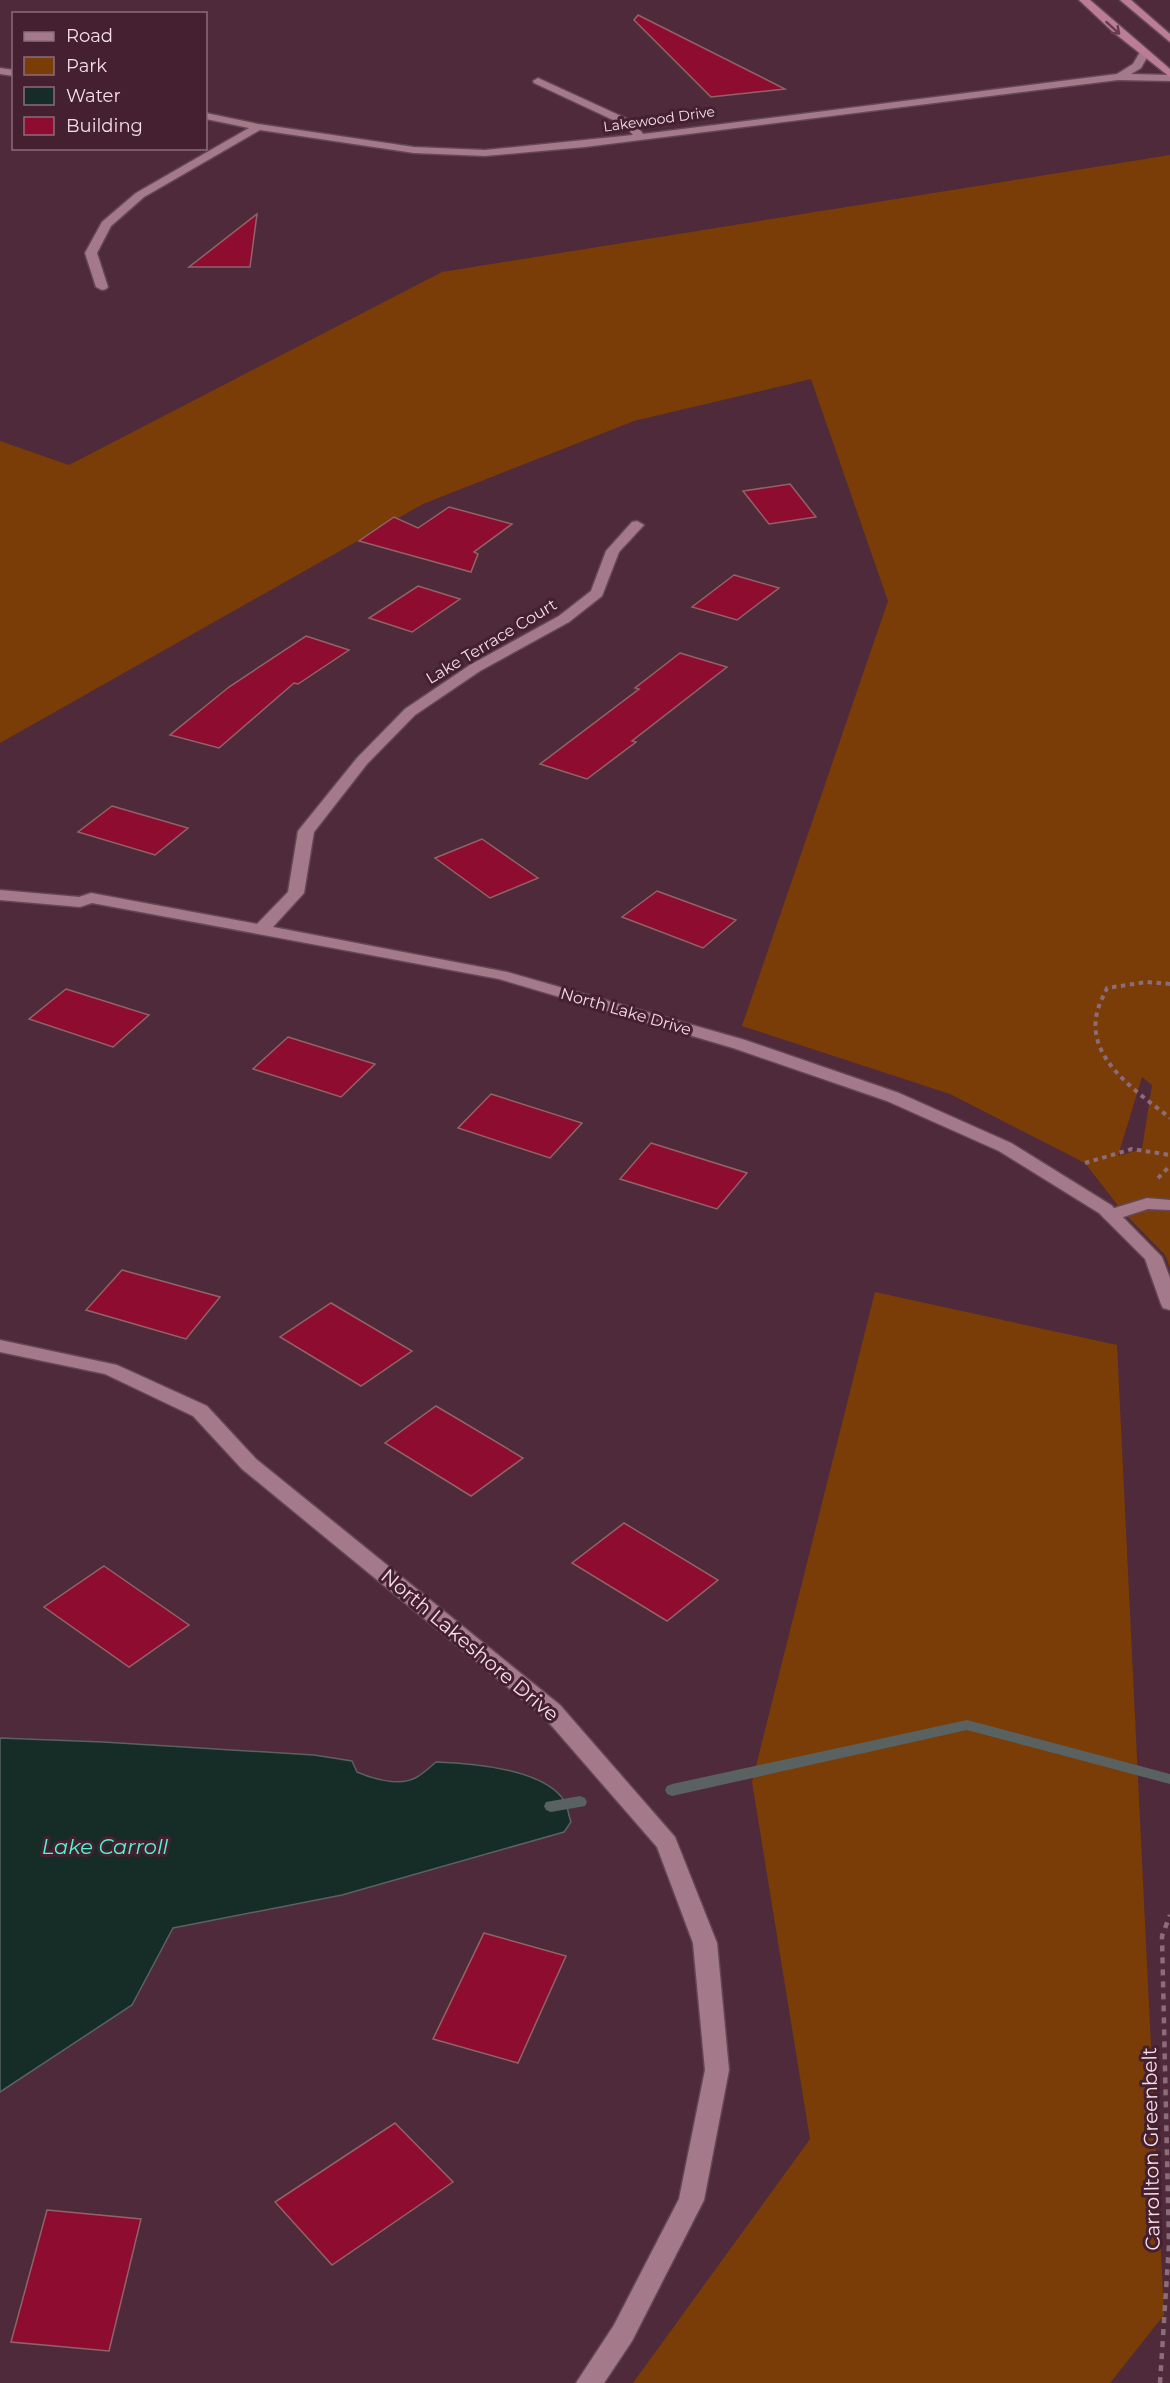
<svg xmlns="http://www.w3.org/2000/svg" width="1170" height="2383" font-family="Montserrat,sans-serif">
<rect width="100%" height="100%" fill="#4f2a3a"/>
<!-- green -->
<path fill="#7a3d07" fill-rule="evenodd" d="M1170 155V1267L1165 1255 1123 1212 1085 1163 950 1094 742 1026 888 601 811 379 634 421 423 504 0 743V441L69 465 442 272ZM1142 1077 1152 1085 1142 1149 1118 1156Z
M875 1292 1117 1345 1164 2315 1110 2383H633L810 2139 752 1782Z"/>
<!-- water -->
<path fill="#162d27" stroke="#596260" stroke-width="1.5" d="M0 1738 103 1742 314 1755 352 1761 357 1772C373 1779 401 1787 417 1777 424 1773 430 1767 436 1762 471 1763 549 1769 566 1804 568 1809 569 1817 571 1822L564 1832 342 1895 173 1928 132 2005 0 2092Z"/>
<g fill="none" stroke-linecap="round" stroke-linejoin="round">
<!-- stream -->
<path fill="#596260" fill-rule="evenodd" d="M967 1720 1170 1774V1784L967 1730 672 1796 667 1794 665 1790 667 1786 672 1784Z
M580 1796 585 1798 587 1802 585 1806 551 1812 546 1810 544 1806 546 1802Z"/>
</g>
<!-- building -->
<path fill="#8f0c31" stroke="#906467" stroke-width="1.5" d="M638 15 785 89 711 97 634 20Z
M257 214 250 267H189Z
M790 484 816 517 769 524 743 491Z
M449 507 512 524 474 552 478 554 471 572 359 541 394 517 418 528Z
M734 575 779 588 737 620 692 607Z
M418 586 460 599 412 632 369 618Z
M306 636 349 650 298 684 294 683 219 748 170 735 229 687Z
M680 653 727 667 632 741 636 742 587 779 540 764 639 689 635 688Z
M112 806 188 828 155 855 78 832Z
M482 839 538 878 490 898 435 858Z
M657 891 736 920 703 948 622 917Z
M66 989 149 1015 113 1047 29 1019Z
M288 1037 375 1064 341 1097 253 1069Z
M491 1094 582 1123 550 1158 458 1128Z
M651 1143 747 1173 717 1209 620 1179Z
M122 1270 220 1297 186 1339 86 1310Z
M331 1303 412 1351 361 1386 280 1337Z
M436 1406 523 1458 471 1496 385 1443Z
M624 1523 718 1580 667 1621 572 1563Z
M104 1566 189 1625 129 1667 44 1607Z
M484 1933 566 1956 518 2063 433 2039Z
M395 2123 453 2182 332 2265 275 2202Z
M47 2210 141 2219 109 2351 11 2342Z"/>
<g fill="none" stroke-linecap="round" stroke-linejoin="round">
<defs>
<path id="service" d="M1147 1198 1170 1200V1210L1148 1209 1111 1221 1105 1219 1102 1215 1105 1211Z"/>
<path id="minor" d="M1144 51 1149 54 1141 68 1131 74 1170 75V81L1118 80 585 147 485 156 414 153 260 130 144 197 111 226 97 253 108 287 106 289 102 290 96 287 85 253 102 222 136 193 249 128 206 119V113L258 124 414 147 485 150 633 135 626 126 534 83 533 81 538 78 634 122 643 134 1117 74 1133 64 1140 52Z
M0 68 14 70V76L0 74Z
M637 521 644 525 619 552 602 596 569 622 480 671 415 715 367 764 314 832 304 893 273 927 507 972 745 1040 899 1093 1011 1143 1111 1205 1162 1257 1170 1278V1310L1163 1308 1161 1304 1145 1259 1099 1213 999 1151 887 1101 733 1048 499 979 92 903 80 907 0 900V890L79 897 91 893 257 924 288 892 298 831 357 758 405 709 470 665 559 616 591 591 606 551 632 522Z
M0 1340 117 1365 207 1406 256 1459 560 1705 675 1837 717 1943 729 2070 704 2200 632 2341 604 2383H576L614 2325 679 2199 705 2070 693 1943 657 1847 544 1717 242 1469 193 1416 105 1374 0 1352Z"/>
<path id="trunk" d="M1079 0H1090L1170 69V77L1113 32Z
M1120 0H1131L1170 34V42Z"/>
</defs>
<!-- service casing -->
<use href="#service" stroke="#654754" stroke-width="3"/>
<!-- minor casing -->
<use href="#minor" stroke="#654754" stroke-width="3"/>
<!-- trunk casing -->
<use href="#trunk" stroke="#654754" stroke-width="3"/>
<!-- path-far1 -->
<path stroke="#8c6c79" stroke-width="4" stroke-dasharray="4.5 4.5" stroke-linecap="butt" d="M1170 984 1147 982 1107 988C1104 995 1100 1002 1098 1009 1083 1058 1138 1092 1170 1118
M1085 1163 1132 1149 1170 1155
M1158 1178 1170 1166"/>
<!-- path -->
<path stroke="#8c6c79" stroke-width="4.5" stroke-dasharray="6 6" stroke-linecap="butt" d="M1160 2383 1169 2244 1162 1936 1170 1915"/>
<!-- service -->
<use href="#service" fill="#a4798a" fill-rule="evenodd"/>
<!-- minor -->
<use href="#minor" fill="#a4798a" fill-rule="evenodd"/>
<!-- trunk -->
<use href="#trunk" fill="#bb7c95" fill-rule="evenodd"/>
</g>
<!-- one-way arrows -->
<defs><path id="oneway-shaft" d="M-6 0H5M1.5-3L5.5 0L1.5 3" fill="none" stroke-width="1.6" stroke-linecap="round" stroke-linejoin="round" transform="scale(1.5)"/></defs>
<use stroke="#683c4e" href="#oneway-shaft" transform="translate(1113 28) rotate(42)"/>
<g text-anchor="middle" stroke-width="6" stroke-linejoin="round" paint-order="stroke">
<!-- far-street labels -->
<g font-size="14" fill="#f5dde5" stroke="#442030">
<text transform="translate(659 119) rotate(-8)" y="5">Lakewood Drive</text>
</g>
<!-- street labels -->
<g font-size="16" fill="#f5dde5" stroke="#442030">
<text transform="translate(491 641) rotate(-31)" y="6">Lake Terrace Court</text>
<text transform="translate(626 1011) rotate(16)" y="6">North Lake Drive</text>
</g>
<!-- near-street labels -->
<g font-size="20" fill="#f5dde5" stroke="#442030">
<text transform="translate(470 1645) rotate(40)" y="7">North Lakeshore Drive</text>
<text transform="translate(1151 2149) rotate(-91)" y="7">Carrollton Greenbelt</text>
</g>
<!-- near-water labels -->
<g font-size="21" font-style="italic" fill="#4afbd3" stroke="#442030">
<text x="105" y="1854">Lake Carroll</text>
</g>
</g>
<!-- legend -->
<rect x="12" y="12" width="195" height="138" fill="#442030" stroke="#8b6c78" stroke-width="1.5"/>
<rect x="24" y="32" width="30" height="9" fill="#a4798a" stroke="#8b6c78" stroke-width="1.5"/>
<text x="66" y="42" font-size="18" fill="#f5dde5">Road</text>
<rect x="24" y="57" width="30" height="18" fill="#7a3d07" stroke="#8b6c78" stroke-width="1.5"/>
<text x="66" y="72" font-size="18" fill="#f5dde5">Park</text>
<rect x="24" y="87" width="30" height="18" fill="#162d27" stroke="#8b6c78" stroke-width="1.5"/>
<text x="66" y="102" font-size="18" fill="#f5dde5">Water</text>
<rect x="24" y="117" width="30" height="18" fill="#8f0c31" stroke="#8b6c78" stroke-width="1.5"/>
<text x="66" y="132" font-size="18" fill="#f5dde5">Building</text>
</svg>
